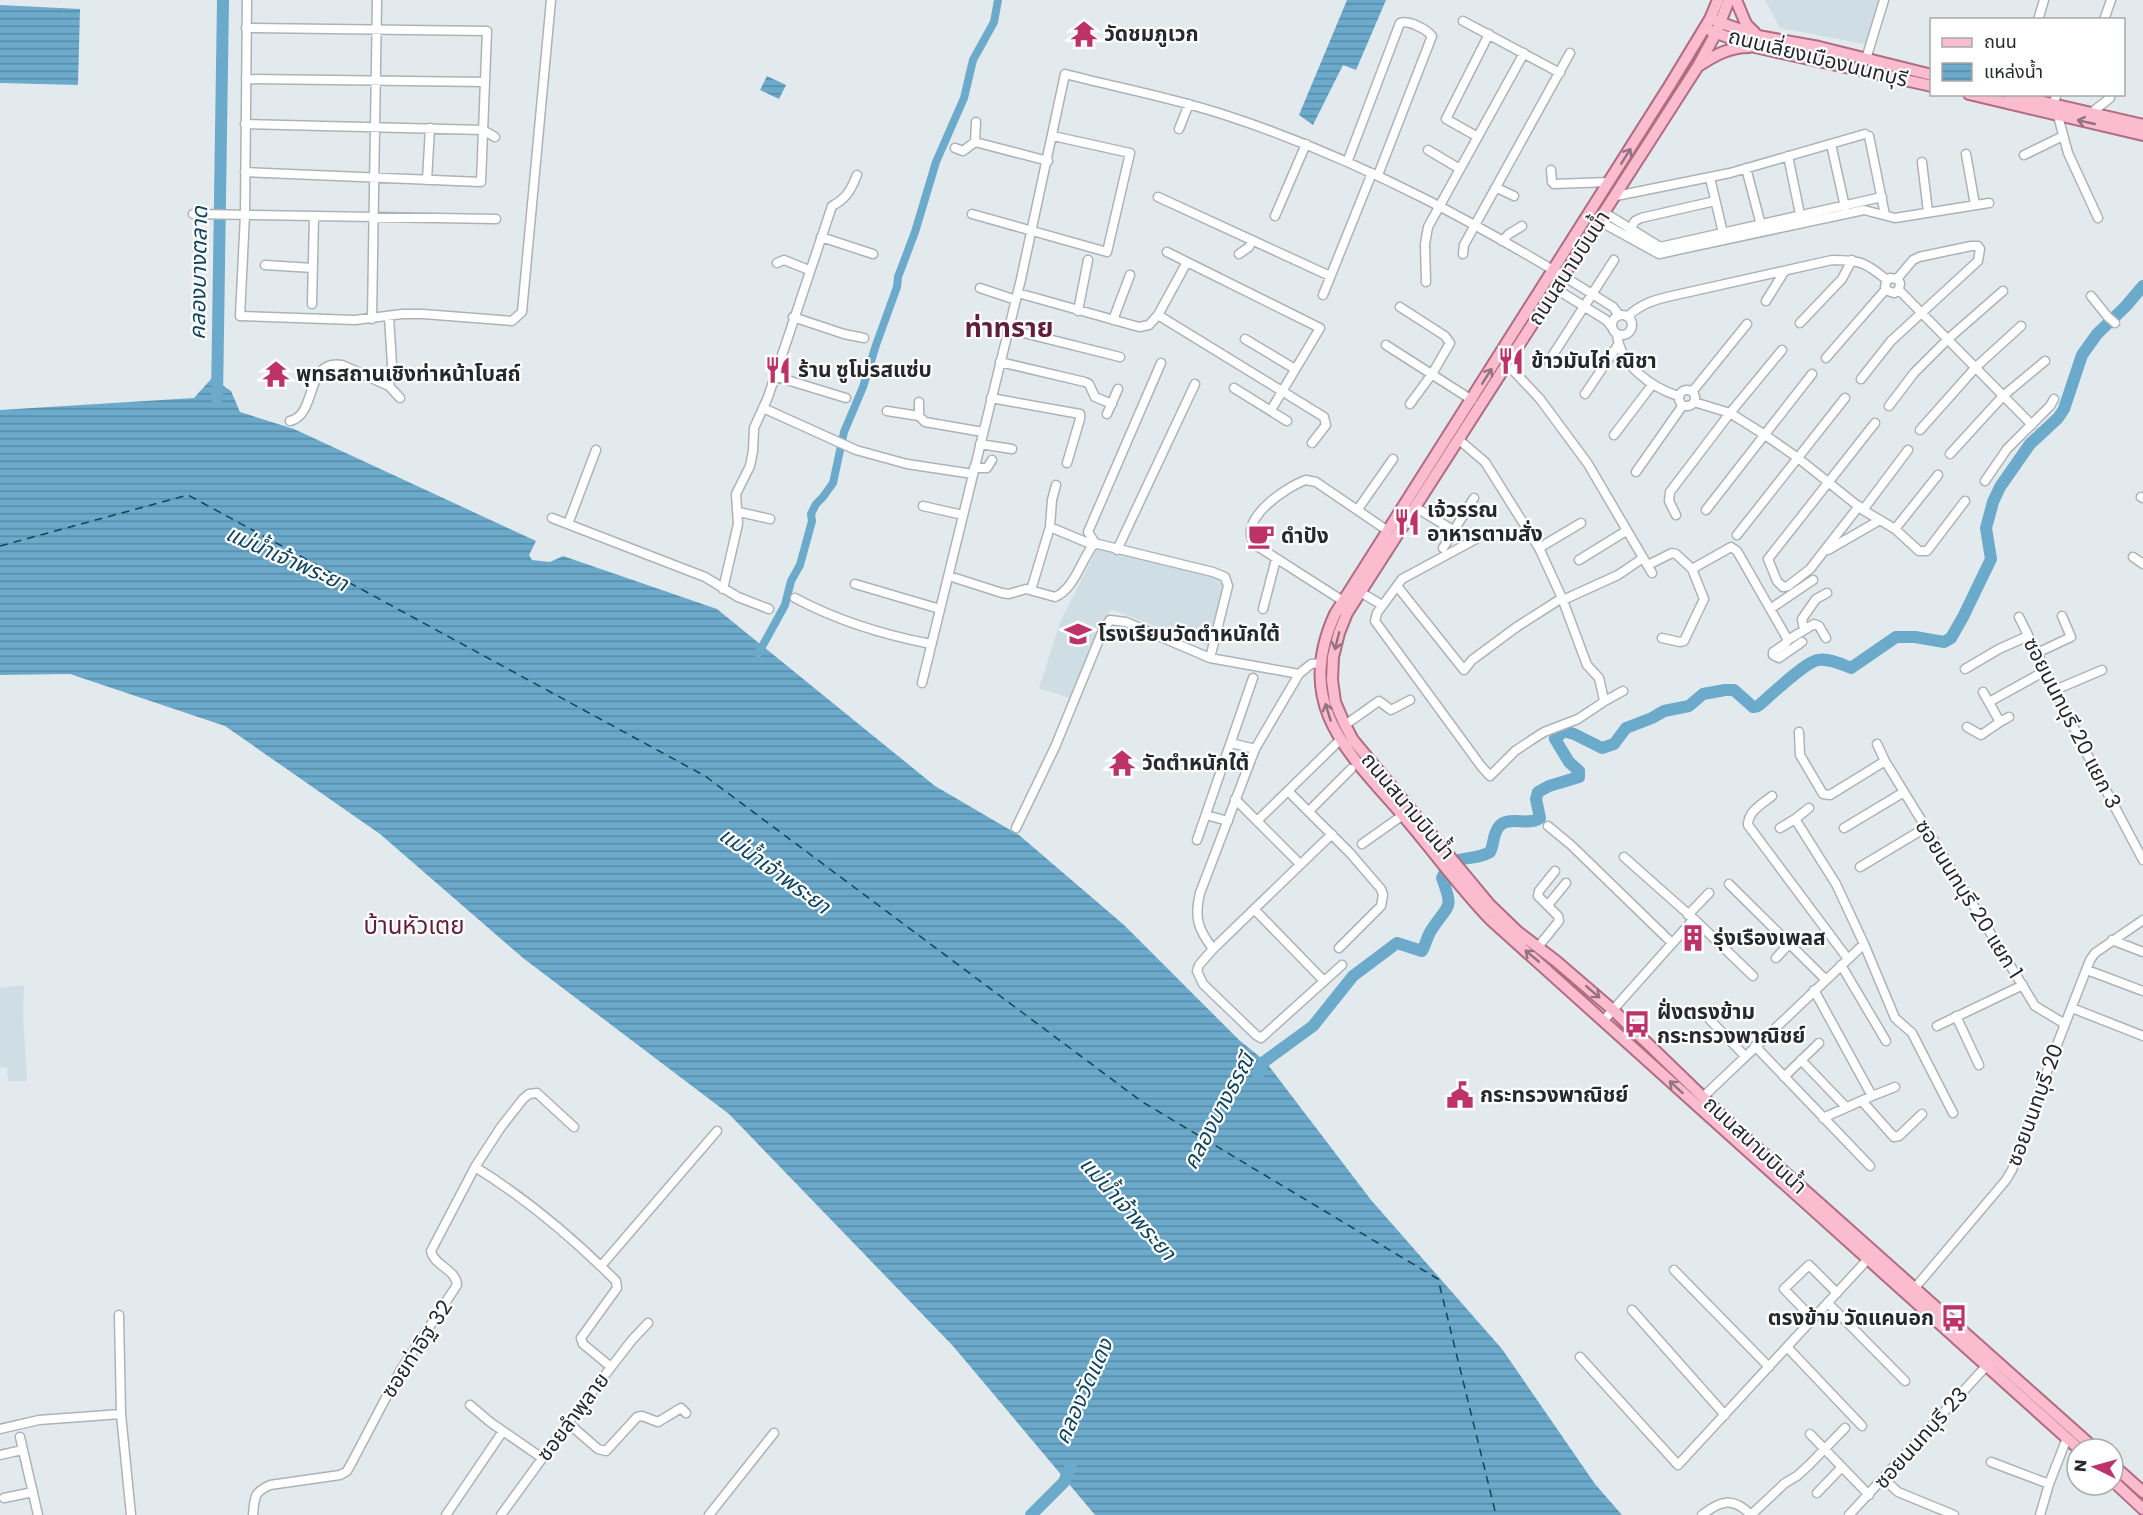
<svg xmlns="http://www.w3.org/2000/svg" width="2143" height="1515" font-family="Poppins,'Noto Sans Thai',sans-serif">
<defs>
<pattern id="water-rules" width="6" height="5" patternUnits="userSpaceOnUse" patternTransform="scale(1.5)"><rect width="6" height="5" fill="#6baacb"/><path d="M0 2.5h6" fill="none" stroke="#588aa5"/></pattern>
</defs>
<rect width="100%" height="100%" fill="#e3eaee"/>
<!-- built -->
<path fill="#cfdde5" d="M1765 0H1884L1870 45 1780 28Z
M1097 549 1134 554 1228 580 1211 647 1110 609 1073 699 1039 688 1060 622Z
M24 985 23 1013 27 1081H8L7 1067 0 1068V988Z"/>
<!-- water -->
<path fill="url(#water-rules)" d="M1347 0H1386L1356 70 1343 65 1313 125 1299 115Z
M0 5 80 9 78 85 0 83Z
M767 76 786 85 779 99 760 90Z
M212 378 231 391 240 412 294 429 536 541 529 555 532 560 550 562 563 556 717 609 935 786 1019 835 1124 925 1239 1040 1265 1061 1371 1200 1502 1349 1595 1484 1622 1515H1095L953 1346 729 1114 523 958 380 834 225 726 70 674 0 675V410L194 398Z"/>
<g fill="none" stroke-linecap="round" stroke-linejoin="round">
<!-- canal -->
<path stroke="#6baacb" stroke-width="8" d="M758 654 785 605 791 581 800 565 812 521 811 514 816 504 823 497 833 483 844 432 863 387 876 345 897 287 898 277 915 232 936 162 964 98 973 60 994 22 998 0"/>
<!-- river -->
<path stroke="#6baacb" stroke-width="12" d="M217 398 223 0
M1258 1074 1265 1061 1313 1026 1353 976 1397 943 1422 951C1426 944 1427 936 1432 929 1449 903 1454 910 1442 878 1454 850 1469 864 1490 852 1494 844 1493 835 1498 828 1506 814 1528 827 1540 818L1536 799 1538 792 1549 786 1579 777V771L1569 762 1555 739 1564 731 1574 734 1602 748 1614 744 1626 728 1652 718 1664 711 1689 706 1703 694 1725 690H1734L1753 707 1758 706C1770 696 1805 662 1818 660 1829 658 1841 664 1851 668L1896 637H1915L1944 642 1951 638 1963 617 1991 559 1986 528 1993 502 2000 487 2030 444 2058 418 2064 409 2082 355 2097 334 2126 306 2143 286
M1031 1515 1064 1482 1071 1466"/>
<!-- ferry -->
<path stroke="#10455c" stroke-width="1.5" stroke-dasharray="8 6" stroke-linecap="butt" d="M0 546 188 495 705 776 1141 1101 1438 1279 1496 1515"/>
<defs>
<path id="minor" d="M247 0 245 215 240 316 355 320 402 314H423L512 321 522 312 551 0
M2038 20 2044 0
M2104 20 2111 0
M1463 21 1560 73
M1866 59 1884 0
M246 79 485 82
M2053 104 2057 94
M2091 113 2110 98V94
M2058 116 2068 153 2098 218
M976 122 975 142 1048 161
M245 124 483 130 495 137
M1179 129 1189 104
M1869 136 1885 215
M1478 137 1446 119 1489 34
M1831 144 1845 207
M955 148 963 151 975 142
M1428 150 1460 169
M1966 154 1975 205
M2024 155 2063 136
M1788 156 1801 219
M1348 160 1400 23C1409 20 1426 29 1432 36L1378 175
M1922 162 1928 212
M1746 168 1761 225
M1551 170 1552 182 1554 184 1609 182
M245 172 481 182 487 31 246 28
M1710 178 1723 233
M427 180 430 128
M1497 188 1514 196
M1616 196 1730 173 1865 134
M1158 197 1330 276
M1605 213 1660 247 1882 197
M193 214 496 219
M972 214 1107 252 1130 153 1053 136
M1275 216 1306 144
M1599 221 1659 254 1864 210 1895 218 1989 203
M1628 233 1635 221 1641 218 1715 201
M821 237 873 254
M1502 241 1509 234 1522 226
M1167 252 1187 262
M1239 254 1249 247 1252 240
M1463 254 1464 245 1570 53
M777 263 784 260 809 270
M265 265 313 268
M1426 282 1425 244 1428 227 1524 53
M980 288 1016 300
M1556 289 1606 320 1611 326
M1899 290 1894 293 1888 291 1885 287 1886 282 1890 278 1897 279 1900 283 1899 290 2032 425
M1018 293 1139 327 1149 325 1158 315 1324 417 1326 425 1312 443
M1323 295 1372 173
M2091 296 2108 317 2115 323
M1766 301 1784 272
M312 304 314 216
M1400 307 1445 336 1450 343 1432 374 1410 404
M1078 311 1088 260
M1612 325a10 10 0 1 1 20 0a10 10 0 1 1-20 0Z
M1158 315 1187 262 1320 328 1271 410
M1628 316C1640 305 1651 301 1667 297L1832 260C1860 260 1865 262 1887 280
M793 317 844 334 864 338
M372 319 377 0
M1113 320 1130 275
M1800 323 1842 279 1852 260
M1008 329 1120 357
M1617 334C1620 365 1651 387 1678 396
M1245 339 1295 369
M1386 345 1472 400
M1826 358 1886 289
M1549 361 1614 260
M1000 362 1085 382 1089 384 1095 397 1112 404
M1507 364 1540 399 1588 464 1652 573
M774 376 846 398
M1861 379 1891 341 1978 261 1980 249 1978 246H1971L1919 257 1913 260 1897 279
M389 386 392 364 389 317
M1234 388 1287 421
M1679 398a8 8 0 1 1 16 0a8 8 0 1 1-16 0Z
M1692 392 1747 324
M1585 394 1618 345
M991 398 1080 414V419L1067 463
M919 402V416L925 422 983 432
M1694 402 1730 413 1765 435 1798 458 1863 510 1895 529 1919 551H1927L1965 501
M1889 406 1914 373 1948 339 2003 291
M763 408 856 450 907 464 973 474
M887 411 919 416
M1107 414 1118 389
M290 421C318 415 304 359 342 365L389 386 400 398
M1920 430 1976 367 2021 326
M1614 435 1652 385
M1458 439 1485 462 1539 548 1562 598 1587 665 1599 678 1604 700 1602 703 1578 719 1544 732 1533 739 1515 751 1490 776 1481 766 1375 621 1377 613 1402 579 1476 539
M980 444 1012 449
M1950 454 2003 396 2045 361
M974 468H987L992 460
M1636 472 1683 405
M1985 481 2007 449 2050 406 2054 399
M2141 497 2143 498
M923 506 963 515
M1859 506 1810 569 1788 586 1783 587 1777 581 1768 559 1875 423
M1415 507 1453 530
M1358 509 1393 459
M1706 510 1812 374
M1863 510 1908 450
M739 512 770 519
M1676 515 1669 501 1670 492 1730 413 1782 350
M552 518 705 577 738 597 769 609
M568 524 596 450
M1050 527 1093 545 1098 544 1213 572 1225 577 1228 586 1210 658
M1895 529 1938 475
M1737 535 1845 398
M1095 543 1088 532 1161 363
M1443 548 1474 498
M1539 548 1581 523
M1117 550 1195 384
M1828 550 1880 520
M2133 557 2143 564
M1579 560 1626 531
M1648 565 1672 553 1676 554 1692 569 1731 547 1737 551 1788 640 1785 644 1773 652V655L1779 658 1802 642
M949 576 1002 593 1009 594 1026 589 1055 597C1074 589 1081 561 1093 545
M855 584 940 609
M1397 586 1464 670 1472 660 1518 626 1562 598
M723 589 738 524 736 494 750 466 753 451 754 428 768 397 832 206C846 199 851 190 857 175
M1031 590 1050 527 1052 500 1056 485
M1360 592 1382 605
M795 598C838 621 884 635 931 644
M1563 600 1618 575 1643 558
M1343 601 1257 546C1233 523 1285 487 1306 480L1316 482 1388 531
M1263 609 1276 559
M1770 609 1813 580
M2019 617 2092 764 2143 860
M1804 630 1802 619 1816 599 1827 593
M1662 638 1680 642 1684 641 1704 599 1692 569
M1788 640 1814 624 1819 626 1826 638
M2037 653 2071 637 2062 616
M1965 669 1999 649 2028 636
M922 683 1021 279 1065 74C1119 88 1175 98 1228 116 1365 161 1491 230 1613 307L1619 315
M2055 690 2102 670
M1983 692 2000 722 2009 717
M1603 702 1623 691
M1989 702 2045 671
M1345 725 1379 701 1391 710 1410 700
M1967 727 1981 735 2000 722
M1799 732 1800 755 1823 794 1830 795 1885 761
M1231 743 1255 749
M1877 744 1885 761 2035 1006 2065 1024
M1288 791 1350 853 1381 889 1383 895 1381 906 1339 948
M1772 796C1762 804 1748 811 1748 825L1848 959
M1235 799 1300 864
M1309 811 1351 769
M1206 815 1228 821
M1795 819 1809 808
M1258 820 1340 740
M1548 826 1571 845 1672 943
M1016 828 1055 747 1103 630 1110 620 1126 622 1210 658 1299 674
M1780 828 1795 819 1836 884 1864 944 1895 1018 1912 1033 1953 1113
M1844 828 1904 792
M1332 834 1213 949 1199 965 1197 971 1203 984 1256 1035 1261 1038 1342 965
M1197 840 1253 678
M1362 844 1403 815
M1624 857 1695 920 1753 976
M1860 867 1925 828
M1729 884 1825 979
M1548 905 1566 883
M1254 909 1324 981
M1688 915 1709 893
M2112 940 2143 952
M1538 947 1559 921 1558 916 1538 896 1539 891 1555 871
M1213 949C1198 929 1194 918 1200 893L1255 749 1299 674 1311 664 1320 663
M1776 958 1789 944
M1841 965 1886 1041
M2087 970 2143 991
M1814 990 1872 1096
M2072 1008 2143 1036
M1956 1016 1979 1065
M1604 1020 1693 920
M1710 1020 1745 1056
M1937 1026 2023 985
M1755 1046 1870 1166
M1801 1060 1846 1107
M1784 1077 1819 1043
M1703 1097 1864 944
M1862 1101 1894 1137 1899 1136 1922 1114
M1823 1118 1872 1096 1895 1087
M475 1167C527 1199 573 1238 616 1281L617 1288 581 1338 583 1344 611 1367
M601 1266 717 1131
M1674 1270 1769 1367
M1914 1289 2006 1180 2012 1170 2053 1055 2090 960 2095 953 2143 920
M1828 1303 1905 1381
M1632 1310 1725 1415
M119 1315 121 1414
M1813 1319 1784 1289 1809 1265 1837 1293
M1787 1347 1862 1426
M1580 1357 1678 1465 1868 1259
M470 1405 490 1422 542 1458
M568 1423 598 1449 606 1451 637 1417 642 1416 658 1422 681 1408 686 1413
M0 1429 39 1420 121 1414 131 1515
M1810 1434 1869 1495
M20 1437 38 1515
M0 1455 22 1450
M1991 1462 2049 1484
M1884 1479 1898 1492 1954 1515
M1817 1493 1842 1467
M4 1498 33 1492
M253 1515C255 1497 253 1493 270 1485L340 1475 347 1471 351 1464 400 1371 457 1285C456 1269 434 1266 431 1251L475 1167 501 1127 523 1099 529 1094 537 1093 574 1127
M446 1515 503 1431
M501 1515 568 1423 632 1340 648 1323
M709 1515 774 1433
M1702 1515C1721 1500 1733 1497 1751 1515
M1751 1515 1785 1483 1797 1476 1809 1465 1845 1428
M1849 1515 1991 1361
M2040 1515 2049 1484 2067 1438"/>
<path id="major" d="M1718 0 1710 19 1670 85 1335 614C1291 710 1355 758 1411 825 1438 857 1462 890 1491 920L2079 1449
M1729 0 1716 33 1698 66 1347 613 1339 633 1333 657 1332 680 1335 702 1344 723 1353 740 1489 904 1518 932 1556 961 1613 1010 1736 1129 2095 1449
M1736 0 1746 24 1755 33
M1716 21 1758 36 1819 47 1932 75
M1711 31 1755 47 1932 86
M1700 65C1715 55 1730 47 1749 47
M1969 94 2143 135
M2009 94 2143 125
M2113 1465 2143 1492
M2113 1481 2143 1509"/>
</defs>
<!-- minor casing -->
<use href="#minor" stroke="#acb3b7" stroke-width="11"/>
<!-- major casing -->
<use href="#major" stroke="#b06c82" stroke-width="14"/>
<!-- minor -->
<use href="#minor" stroke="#fff" stroke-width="8"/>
<!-- major -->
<use href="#major" stroke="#fcbcd0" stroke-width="10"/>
</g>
<!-- one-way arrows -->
<defs><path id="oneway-shaft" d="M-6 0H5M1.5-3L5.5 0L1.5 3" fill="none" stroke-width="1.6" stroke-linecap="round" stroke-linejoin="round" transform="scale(1.5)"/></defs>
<g stroke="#91727e">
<use href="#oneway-shaft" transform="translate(2086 122) rotate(-167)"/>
<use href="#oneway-shaft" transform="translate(1626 156) rotate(-58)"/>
<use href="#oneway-shaft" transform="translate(1487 376) rotate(-58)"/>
<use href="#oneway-shaft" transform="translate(1337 641) rotate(104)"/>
<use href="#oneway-shaft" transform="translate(1328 712) rotate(-107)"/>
<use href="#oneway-shaft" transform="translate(1532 956) rotate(-140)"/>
<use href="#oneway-shaft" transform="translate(1593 992) rotate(41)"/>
<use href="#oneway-shaft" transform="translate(1676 1087) rotate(-138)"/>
</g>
<!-- icons -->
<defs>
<symbol id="temple-bare" viewBox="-9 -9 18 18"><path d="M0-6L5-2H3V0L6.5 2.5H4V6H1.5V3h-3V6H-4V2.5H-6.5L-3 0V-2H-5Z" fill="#bd3269" stroke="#fff" stroke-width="2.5" paint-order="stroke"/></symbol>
<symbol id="restaurant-bare" viewBox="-9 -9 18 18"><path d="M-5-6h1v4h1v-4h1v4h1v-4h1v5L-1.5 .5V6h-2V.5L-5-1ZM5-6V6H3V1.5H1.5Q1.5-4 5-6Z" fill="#bd3269" stroke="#fff" stroke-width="2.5" paint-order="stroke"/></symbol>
<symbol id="cafe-bare" viewBox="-9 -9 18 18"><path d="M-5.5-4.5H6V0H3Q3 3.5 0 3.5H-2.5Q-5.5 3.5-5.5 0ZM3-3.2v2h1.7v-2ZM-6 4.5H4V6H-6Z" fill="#bd3269" stroke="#fff" stroke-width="2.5" paint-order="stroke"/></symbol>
<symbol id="school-bare" viewBox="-9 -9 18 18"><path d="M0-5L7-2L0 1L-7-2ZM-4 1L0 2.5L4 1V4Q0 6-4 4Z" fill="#bd3269" stroke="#fff" stroke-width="2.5" paint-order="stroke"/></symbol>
<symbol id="building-bare" viewBox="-9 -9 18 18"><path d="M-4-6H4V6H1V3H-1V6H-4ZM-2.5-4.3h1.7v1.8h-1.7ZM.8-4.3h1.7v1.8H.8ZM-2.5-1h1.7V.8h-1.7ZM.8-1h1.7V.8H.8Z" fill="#bd3269" stroke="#fff" stroke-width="2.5" paint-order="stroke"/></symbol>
<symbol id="bus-bare" viewBox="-9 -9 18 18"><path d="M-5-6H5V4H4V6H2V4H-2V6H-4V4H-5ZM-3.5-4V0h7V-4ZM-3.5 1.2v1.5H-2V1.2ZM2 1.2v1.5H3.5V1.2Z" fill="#bd3269" stroke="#fff" stroke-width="2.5" paint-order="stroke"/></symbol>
<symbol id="civic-bare" viewBox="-9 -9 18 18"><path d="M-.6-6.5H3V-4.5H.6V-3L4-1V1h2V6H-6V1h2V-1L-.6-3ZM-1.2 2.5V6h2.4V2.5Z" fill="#bd3269" stroke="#fff" stroke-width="2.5" paint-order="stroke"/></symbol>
</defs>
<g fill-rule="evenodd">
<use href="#temple-bare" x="1065" y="15" width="38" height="38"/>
<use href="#restaurant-bare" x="1492" y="342" width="38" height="38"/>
<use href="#restaurant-bare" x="759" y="351" width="38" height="38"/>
<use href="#temple-bare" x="257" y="355" width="38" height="38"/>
<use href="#restaurant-bare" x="1388" y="503" width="38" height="38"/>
<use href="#cafe-bare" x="1242" y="517" width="38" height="38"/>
<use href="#school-bare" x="1059" y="615" width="38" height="38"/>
<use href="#temple-bare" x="1103" y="744" width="38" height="38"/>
<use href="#building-bare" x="1674" y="919" width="38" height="38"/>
<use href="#bus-bare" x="1618" y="1005" width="38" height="38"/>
<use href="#civic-bare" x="1441" y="1076" width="38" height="38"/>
<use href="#bus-bare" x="1935" y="1299" width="38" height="38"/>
</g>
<g text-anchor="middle" stroke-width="4.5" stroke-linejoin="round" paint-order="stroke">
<!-- poi labels -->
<g font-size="21" font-weight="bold" fill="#26292b" stroke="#fff" text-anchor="start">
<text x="1104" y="41">วัดชมภูเวก</text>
<text x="1531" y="368">ข้าวมันไก่ ณิชา</text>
<text x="798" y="377">ร้าน ซูโม่รสแซ่บ</text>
<text x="296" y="381">พุทธสถานเชิงท่าหน้าโบสถ์</text>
<text x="1427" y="517">เจ้วรรณ<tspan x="1427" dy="24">อาหารตามสั่ง</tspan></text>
<text x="1281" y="543">ดำปัง</text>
<text x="1098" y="641">โรงเรียนวัดตำหนักใต้</text>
<text x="1142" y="770">วัดตำหนักใต้</text>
<text x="1713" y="945">รุ่งเรืองเพลส</text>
<text x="1657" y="1019">ฝั่งตรงข้าม<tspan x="1657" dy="24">กระทรวงพาณิชย์</tspan></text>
<text x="1480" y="1102">กระทรวงพาณิชย์</text>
<text x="1934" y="1325" text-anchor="end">ตรงข้าม วัดแคนอก</text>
</g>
<!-- street labels -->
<g font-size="21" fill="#26292b" stroke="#fff">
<text transform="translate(1818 58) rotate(14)" y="7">ถนนเลี่ยงเมืองนนทบุรี</text>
<text transform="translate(1569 268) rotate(-57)" y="7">ถนนสนามบินน้ำ</text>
<text transform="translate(2072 723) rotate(63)" y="7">ซอยนนทบุรี 20 แยก 3</text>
<text transform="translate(1408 806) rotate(50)" y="7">ถนนสนามบินน้ำ</text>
<text transform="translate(1969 899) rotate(58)" y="7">ซอยนนทบุรี 20 แยก 1</text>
<text transform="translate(2035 1105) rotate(-70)" y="7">ซอยนนทบุรี 20</text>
<text transform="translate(1755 1145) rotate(43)" y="7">ถนนสนามบินน้ำ</text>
<text transform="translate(417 1349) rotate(-57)" y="7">ซอยท่าอิฐ 32</text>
<text transform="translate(573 1417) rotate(-53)" y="7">ซอยลำพูลาย</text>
<text transform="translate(1921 1438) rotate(-48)" y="7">ซอยนนทบุรี 23</text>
</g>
<!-- water labels -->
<g font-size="22" font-style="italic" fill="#10455c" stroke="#fff">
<text transform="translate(198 273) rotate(-89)" y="8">คลองบางตลาด</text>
<text transform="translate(287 558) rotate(24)" y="8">แม่น้ำเจ้าพระยา</text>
<text transform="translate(775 870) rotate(36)" y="8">แม่น้ำเจ้าพระยา</text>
<text transform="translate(1218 1111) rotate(-62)" y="8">คลองบางธรณี</text>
<text transform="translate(1128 1208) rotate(48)" y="8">แม่น้ำเจ้าพระยา</text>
<text transform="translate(1083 1391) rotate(-66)" y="8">คลองวัดแดง</text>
</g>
<!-- quarter labels -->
<g font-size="24" fill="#611e37" stroke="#fff">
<text x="414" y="934">บ้านหัวเตย</text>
</g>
<!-- district labels -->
<g font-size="27" font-weight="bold" fill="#611e37" stroke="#fff">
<text x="1009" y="337">ท่าทราย</text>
</g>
</g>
<!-- legend -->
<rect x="1930" y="18" width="195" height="78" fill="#ffffff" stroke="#a8a9aa" stroke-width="1.5"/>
<rect x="1942" y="38" width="30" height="9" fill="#fcbcd0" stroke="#a8a9aa" stroke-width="1.5"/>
<text x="1984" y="48" font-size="18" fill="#26292b">ถนน</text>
<rect x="1942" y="63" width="30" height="18" fill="url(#water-rules)" stroke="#a8a9aa" stroke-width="1.5"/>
<text x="1984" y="78" font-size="18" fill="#26292b">แหล่งน้ำ</text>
<!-- north arrow -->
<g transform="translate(2095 1467) rotate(275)"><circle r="28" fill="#ffffff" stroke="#a8a9aa" stroke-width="1.5"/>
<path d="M0-4.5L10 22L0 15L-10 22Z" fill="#bd3269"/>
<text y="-9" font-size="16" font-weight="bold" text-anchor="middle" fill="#26292b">N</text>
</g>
</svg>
